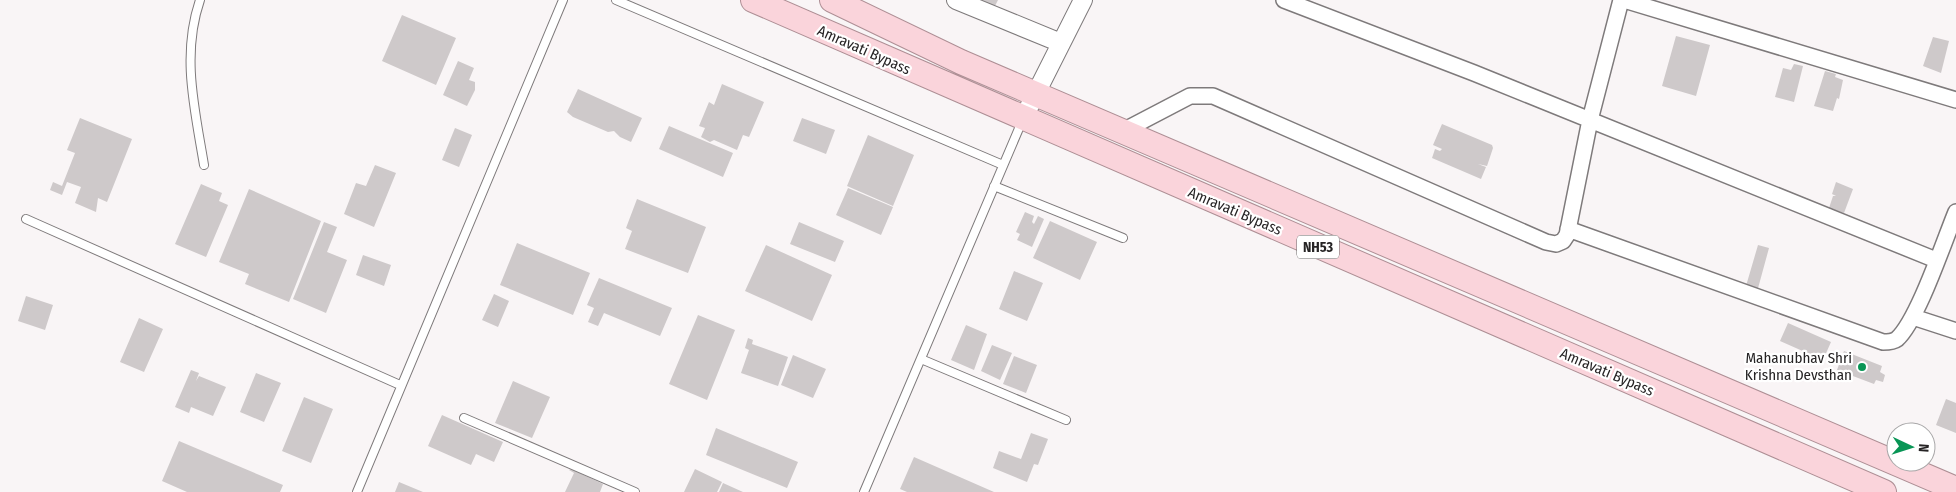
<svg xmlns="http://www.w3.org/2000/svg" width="1956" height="492" font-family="'Fira Sans Condensed',sans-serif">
<rect width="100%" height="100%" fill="#f9f5f6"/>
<!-- building -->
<path fill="#cec9ca" d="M978 0H998L994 8Z
M402 15 456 38 436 85 382 61Z
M1676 36 1710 45 1696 96 1662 86Z
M1933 37 1949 41 1941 73 1923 66Z
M458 61 474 68 469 80 475 82V90L467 106 443 95Z
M1794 64 1803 66 1794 102 1775 97 1783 68 1791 70Z
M1825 71 1836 74 1835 77 1843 80 1839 99 1837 98 1833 111 1814 106Z
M722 84 764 102 749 137 743 135 737 150 714 140 710 142 701 137 705 128 699 126 709 102 714 105Z
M578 89 642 118 631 142 620 137 614 131 608 132 573 117 567 112Z
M80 118 132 139 107 202 98 198 96 212 75 203 81 187 67 182 62 195 50 190 53 182 62 186 75 153 67 150Z
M802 118 835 130 826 154 793 141Z
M1442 124 1492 145 1493 148 1487 166 1478 164 1486 167 1481 179 1432 158 1435 149 1440 151 1442 149 1433 145Z
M669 126 733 153 723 177 659 149Z
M455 128 472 135 459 167 442 160Z
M868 135 914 155 893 206 847 186Z
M375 165 396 173 374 227 344 214 356 183 366 186Z
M1836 182 1853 189 1844 213 1829 208 1833 196H1836L1832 194Z
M201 184 222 193 219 201 228 205 206 257 175 244Z
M848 188 893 207 881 235 836 215Z
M249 189 321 221 289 302 245 284 249 274 219 262Z
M637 199 706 227 688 273 625 249 632 231 626 228Z
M1025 212 1034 216 1032 222 1034 224 1038 216 1044 219 1032 247 1017 240 1020 234 1016 232Z
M1050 221 1097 242 1080 280 1033 258Z
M324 222 337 227 327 252 347 260 326 313 293 299Z
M799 222 844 241 835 262 790 244Z
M517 243 590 273 573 315 500 285Z
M766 245 832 275 812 321 745 291Z
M1758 245 1769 248 1757 292 1746 286Z
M363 255 391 265 384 286 356 275Z
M1014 271 1043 283 1027 321 999 309Z
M599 278 672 308 660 336 604 313 598 326 588 322 594 308 587 305Z
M494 294 509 301 498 327 482 320Z
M26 296 53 305 45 330 18 321Z
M698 315 735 330 707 400 669 384Z
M139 318 163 329 144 372 120 362Z
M1788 323 1831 342 1823 360 1780 341Z
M966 325 987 334 974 370 951 360Z
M748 338 753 340 752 344 788 357 778 386 741 373 749 350 745 348Z
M992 345 1012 353 1000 380 981 371Z
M1844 351 1882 366 1880 372 1885 375 1883 382 1876 380 1874 384 1837 370Z
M793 355 826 369 813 398 781 385Z
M1014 356 1037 365 1026 393 1003 384Z
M191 370 199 373 196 381 199 376 226 387 213 416 191 407 189 413 175 407Z
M256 373 281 383 264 422 240 412Z
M513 381 550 397 532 438 495 423Z
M304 397 333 409 311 463 282 451Z
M1946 399 1956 403V433L1936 425Z
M442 415 503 442 494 462 476 454 471 465 428 446Z
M716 428 798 462 787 488 706 455Z
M1031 433 1048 439 1038 465 1034 464 1027 482 993 468 999 451 1021 459Z
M179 441 283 485 280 492H187L162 481Z
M914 457 994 492H907L900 489Z
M571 469 603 484 600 492H565L574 473 569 470Z
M695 469 722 482 717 492H684Z
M399 482 423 492H395Z
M723 483 743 492H719Z"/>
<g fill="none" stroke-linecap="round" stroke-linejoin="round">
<defs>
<path id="service" d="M200 0C181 55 195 110 204 165
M616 0 1003 165
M994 186 1123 238
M26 219 400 385
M921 359 1066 420
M464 418 635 492
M357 492 563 0
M864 492 1023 119"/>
<path id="minor" d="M1284 0 1474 73 1936 260
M1624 0 1956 100
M1123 131 1190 96H1213L1546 242 1556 244 1563 241 1567 235 1590 120 1621 0
M1568 229 1883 342C1888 342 1893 342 1897 339 1918 320 1944 241 1956 212
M1913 317 1956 331"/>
<path id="tertiary" d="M956 0 1061 43
M1023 119 1083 0"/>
<path id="trunk" d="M753 0 1884 492
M832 0 961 62 1956 489"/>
</defs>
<!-- service casing -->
<use href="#service" stroke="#7e7a7b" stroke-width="10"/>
<!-- minor casing -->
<use href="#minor" stroke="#7e7a7b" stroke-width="18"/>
<!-- tertiary casing -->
<use href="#tertiary" stroke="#7e7a7b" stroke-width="20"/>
<!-- trunk casing -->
<use href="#trunk" stroke="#ae8f95" stroke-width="26"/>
<!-- service -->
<use href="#service" stroke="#fff" stroke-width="8"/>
<!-- minor -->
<use href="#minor" stroke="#fff" stroke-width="15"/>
<!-- tertiary -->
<use href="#tertiary" stroke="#fff" stroke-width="18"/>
<!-- trunk -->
<use href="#trunk" stroke="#fad4db" stroke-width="24"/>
</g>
<!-- markers -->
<circle fill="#089555" stroke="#fff" stroke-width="2" cx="1862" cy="367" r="5"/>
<g text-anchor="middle" stroke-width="4.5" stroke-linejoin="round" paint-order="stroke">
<!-- shield labels -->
<rect fill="#fff" stroke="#676666" stroke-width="1" x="1297" y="235.5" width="42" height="23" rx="4"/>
<g font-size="14" font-weight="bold" fill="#262425">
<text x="1318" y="252">NH53</text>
</g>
<!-- street labels -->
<g font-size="15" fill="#262425" stroke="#fff">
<text transform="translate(864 50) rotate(24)" y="5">Amravati Bypass</text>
<text transform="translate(1235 211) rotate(23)" y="5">Amravati Bypass</text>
<text transform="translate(1607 372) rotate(23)" y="5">Amravati Bypass</text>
</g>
<!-- poi labels -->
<g font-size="15" fill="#262425" stroke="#fff" text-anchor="end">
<text x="1852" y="363">Mahanubhav Shri<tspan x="1852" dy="17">Krishna Devsthan</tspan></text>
</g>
</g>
<!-- north arrow -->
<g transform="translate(1911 447) rotate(94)"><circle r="24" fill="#ffffff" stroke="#a8a7a8"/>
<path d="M0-4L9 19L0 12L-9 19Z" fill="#089555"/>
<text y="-8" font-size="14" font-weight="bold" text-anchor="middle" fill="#262425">N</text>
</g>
</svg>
